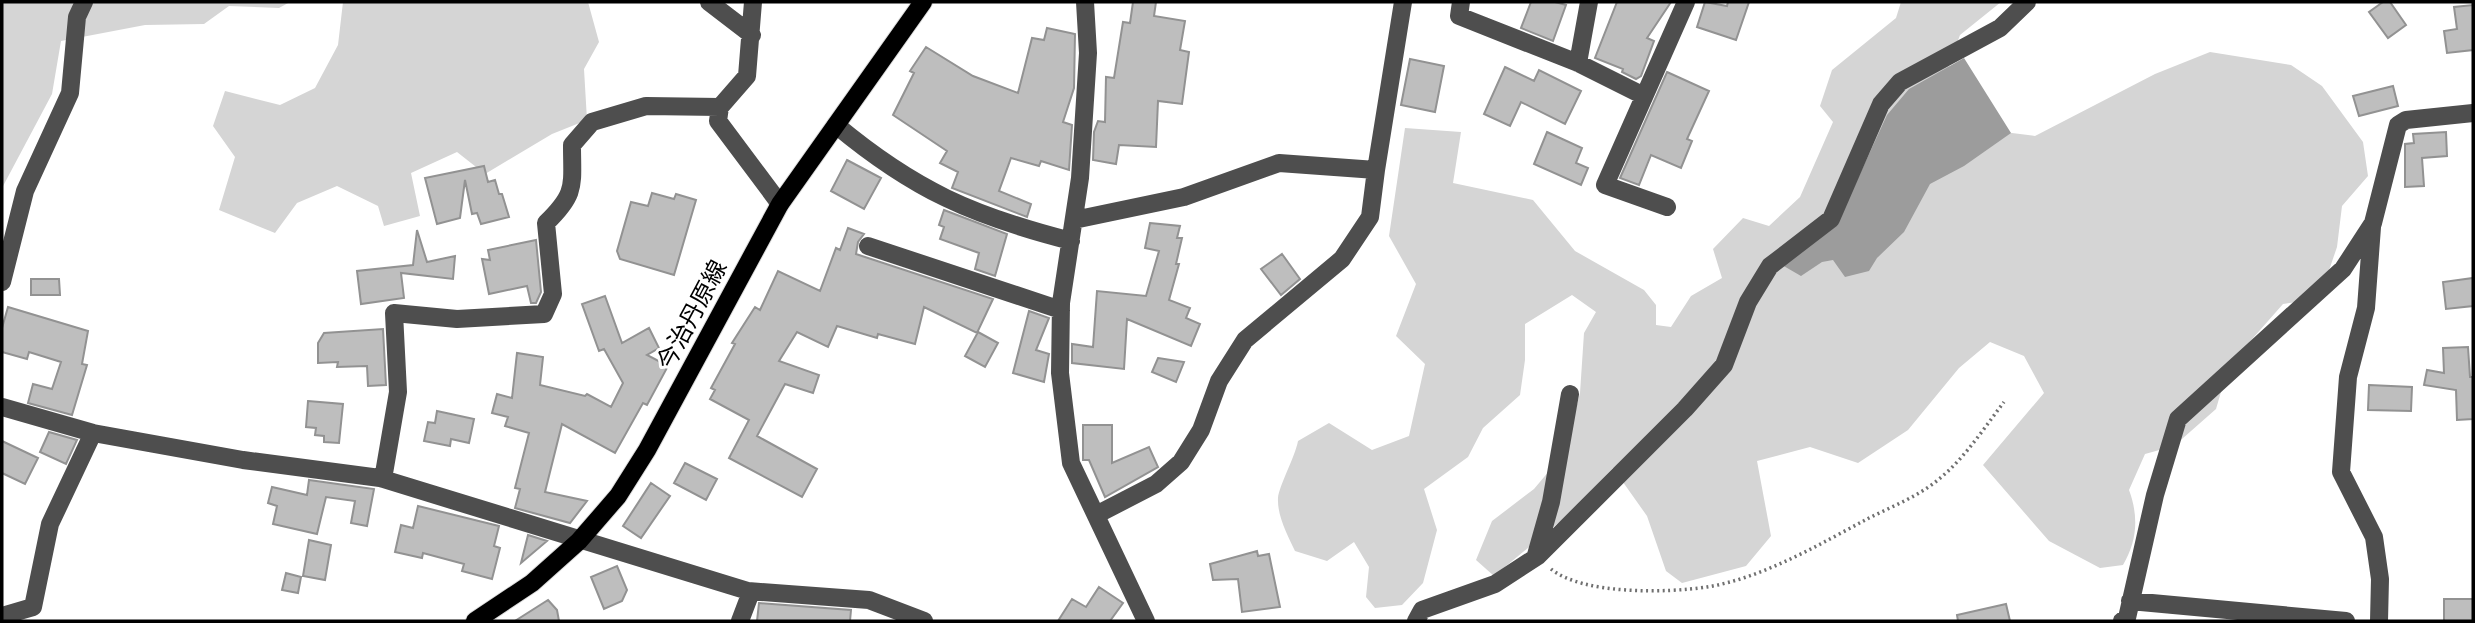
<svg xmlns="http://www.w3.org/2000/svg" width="2475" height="623" font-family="'Golos Text','Noto Sans JP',sans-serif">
<rect width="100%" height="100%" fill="#fff"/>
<!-- green -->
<path fill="#d5d5d5" d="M2 2H290L279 8 229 6 204 24 145 25 61 41 52 94 2 188Z
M343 2H588L599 42 584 69 587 120 552 134 485 174 457 152 411 173 420 216 384 226 378 206 337 186 297 203 275 233 219 210 235 157 213 126 225 91 280 105 315 88 338 45Z
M1901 2H2001L1960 35 1945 77 1924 176 1996 131 2035 136 2155 74 2210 52 2291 65 2322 86 2363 142 2368 176 2342 206 2337 247 2325 282 2304 301 2283 304 2253 338 2228 368 2216 409 2174 446 2145 454 2129 490C2139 517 2137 541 2123 565L2100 568 2049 541 1983 465 2044 393 2024 356 1990 342 1959 368 1908 430 1858 463 1810 447 1757 461 1771 536 1746 566 1682 583 1666 571 1647 516 1613 468 1569 514 1494 576 1476 560 1492 521 1534 489 1565 452 1580 393 1584 333 1596 312 1572 295 1525 324V360L1520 395 1483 428 1468 457 1424 489 1437 530 1423 583 1402 605 1375 608 1366 597 1369 567 1354 542 1327 561 1295 551C1288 536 1277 516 1278 498 1279 486 1295 457 1298 441L1329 423 1372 450 1409 436 1425 364 1396 336 1416 284 1389 236 1405 128 1461 132 1453 183 1533 200 1575 251 1644 290 1656 305V325L1671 327 1691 296 1722 278 1713 249 1743 218 1769 226 1800 197 1833 122 1820 106 1832 70 1896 18Z"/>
<!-- water -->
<path fill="#9c9c9c" d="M1964 58 2011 133 1964 166 1930 184 1904 232 1877 258 1869 271 1845 277 1833 260 1822 262 1801 276 1782 265 1836 226 1887 115 1909 89Z"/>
<!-- building -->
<path fill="#bebebe" stroke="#929292" stroke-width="2" d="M1133 2H1156L1154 16 1185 21 1180 50 1189 52 1182 104 1158 101 1156 147 1119 145 1116 164 1093 160 1094 132 1098 121 1105 122 1106 77 1114 78 1123 22 1130 23Z
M1531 2H1555L1566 5 1553 41 1521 28Z
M1617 2H1671L1647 38 1654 41 1641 76 1636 79 1622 72 1623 69 1595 58Z
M1705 2 1727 6 1728 2H1749L1736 40 1697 27Z
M2383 2H2390L2406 25 2388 38 2369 12Z
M2473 5V50L2447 53 2444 31 2457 29 2454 7Z
M1047 28 1075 34 1074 88 1063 122 1072 125 1069 170 1041 161 1039 166 1011 158 999 191 1031 204 1027 217 952 188 958 172 940 163 947 151 893 115 914 73 910 71 926 47 973 76 1018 93 1032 38 1044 40Z
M1410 59 1444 66 1435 112 1401 105Z
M1505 67 1534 81 1539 70 1581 91 1565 124 1521 102 1510 126 1484 114Z
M1667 72 1709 91 1687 139 1692 141 1681 168 1651 155 1639 185 1620 178Z
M2393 86 2398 106 2359 116 2353 96Z
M1547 132 1582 148 1576 163 1588 168 1581 185 1534 164Z
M2446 132 2447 156 2422 158 2424 186 2405 187V144L2414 143 2413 134Z
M847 160 881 178 864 209 831 191Z
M484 166 488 182 495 180 499 194H502L509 217 481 224 477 213 472 214 465 180 460 218 437 224 425 178Z
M652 193 674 199 676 194 696 200 674 275 620 259 617 251 631 202 648 206Z
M944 210 1007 234 995 276 975 269 979 253 940 239 944 227 939 225Z
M1150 223 1180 226 1177 238H1182L1176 264H1179L1169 300 1190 308 1186 318 1200 324 1191 346 1127 319 1124 369 1072 363V344L1093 347 1097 291 1146 296 1159 251 1145 248Z
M848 228 864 234 858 242 856 254 993 299 977 333 924 307 915 344 878 334 877 338 837 326 828 347 797 332 779 361 819 375 813 393 785 384 757 436 817 469 802 497 729 458 749 420 710 399 715 390 711 388 735 344 732 343 755 307 760 310 778 271 820 291 836 248 840 250Z
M417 230 427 262 455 256 453 279 401 273 404 298 361 304 357 271 413 265Z
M536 240 541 292 536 303H531L527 286 489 294 482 259 490 260 488 250Z
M1282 254 1300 279 1281 295 1261 269Z
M2473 278V306L2446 309 2443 282Z
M31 279H59L60 295H31Z
M605 296 622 343 649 328 659 348 647 355 668 366 647 405 643 403 615 453 562 424 545 492 587 501 570 523 515 508 520 489 515 488 529 433 505 426 508 417 492 413 497 394 512 398 517 353 543 357 540 385 585 396 587 394 611 407 623 383 604 349 599 351 582 304Z
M8 307 88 331 82 364 87 365 72 415 28 403 33 384 52 389 61 362 29 352 27 359 2 352V328Z
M1029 311 1049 318 1036 350 1049 354 1044 382 1013 373Z
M383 329 386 385 368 386 367 366 337 367 338 362 318 363V343L324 333Z
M978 332 998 343 985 367 965 356Z
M2468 347 2470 377H2473V419L2457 420 2456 390 2424 385 2427 370 2444 373 2443 348Z
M1158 358 1184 362 1176 382 1152 372Z
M2369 385 2412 387 2411 411 2368 410Z
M308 401 343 404 339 443 324 442V436L315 435 316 428 306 427Z
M437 411 474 419 469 443 451 439 450 446 424 441 428 422 435 423Z
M1083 425H1112V463L1149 447 1158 467 1105 497 1089 460H1083Z
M49 432 77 440 66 464 40 452Z
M2 441 38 458 25 484 2 473Z
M685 463 717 479 706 500 674 483Z
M309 480 374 489 367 526 351 523 355 501 326 497 317 534 273 524 277 506 268 503 272 487 307 495Z
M651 483 670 496 641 538 623 526Z
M418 506 499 526 494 546 500 548 492 579 462 571 464 564 423 553 422 558 395 552 401 525 413 528Z
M528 535 547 541 521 563Z
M309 540 331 545 325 580 303 576Z
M1257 551 1258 556 1269 554 1280 607 1242 612 1238 579 1213 580 1210 564Z
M617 566 627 590 622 601 604 609 591 577Z
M286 573 301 577 298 593 282 590Z
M1099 587 1123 603 1110 621H1058L1072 599 1086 607Z
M2444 599H2473V621H2444Z
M548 600 557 610 559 621H515Z
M759 603 851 610 850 621H757Z
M2006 604 2010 621H1958L1957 615Z"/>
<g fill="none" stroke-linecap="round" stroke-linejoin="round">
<defs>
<path id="major" d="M475 621 532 583 579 541 618 496 647 450 780 204 923 2"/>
</defs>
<!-- major casing -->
<use href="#major" stroke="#dbdbdb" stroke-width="20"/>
<!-- path -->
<path stroke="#707070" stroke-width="3.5" stroke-dasharray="2 3.5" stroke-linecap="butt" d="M1551 569C1583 595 1667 593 1707 587 1763 578 1820 544 1869 518 1893 506 1919 496 1939 479 1965 458 1984 428 2004 402"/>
<!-- minor -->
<path stroke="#4e4e4e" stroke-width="18" d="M709 2 752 35
M753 2 747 76 720 107 718 121 780 204
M1085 2 1088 53 1080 178 1061 303 1060 373 1071 463 1146 621
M1461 2 1459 16 1578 63 1644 96
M1578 63 1589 2
M836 125C914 190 973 216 1071 241
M1376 170 1403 2
M1667 207 1605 185 1686 2
M1074 220 1184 197 1279 163 1376 170 1370 217 1342 259 1245 340 1219 381 1201 430 1181 462 1156 484 1096 515
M2372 227 2366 308 2348 377 2341 472 2374 537 2380 579 2379 621
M868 246 1061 310
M2 282 25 191 70 93 77 17 84 2
M2 407 93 433 243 460 380 478 748 591 869 600 924 621
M383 479 398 392 394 313 457 319 544 314 553 294 546 223C577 193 572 186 572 145L592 122 646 106 720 107
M1536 555 1551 502 1570 394
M2130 601 2346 621
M2 616 33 607 50 524 93 433
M740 621 751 592
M1416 621 1422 610 1495 584 1538 556 1685 409 1724 365 1748 302 1770 266 1831 219 1881 104 1900 82 2000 28 2027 2
M2122 621 2127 618 2155 495 2178 419 2343 269 2373 223 2398 125 2406 120 2473 113"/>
<!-- major -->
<use href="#major" stroke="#000" stroke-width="18"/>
</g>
<g text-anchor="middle" stroke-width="6" stroke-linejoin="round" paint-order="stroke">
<!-- street labels -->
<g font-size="24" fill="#000" stroke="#fff">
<text transform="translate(692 315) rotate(-62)" y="8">今治丹原線</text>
</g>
</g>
<!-- border -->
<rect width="2475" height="623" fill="none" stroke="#000000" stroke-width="7"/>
</svg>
